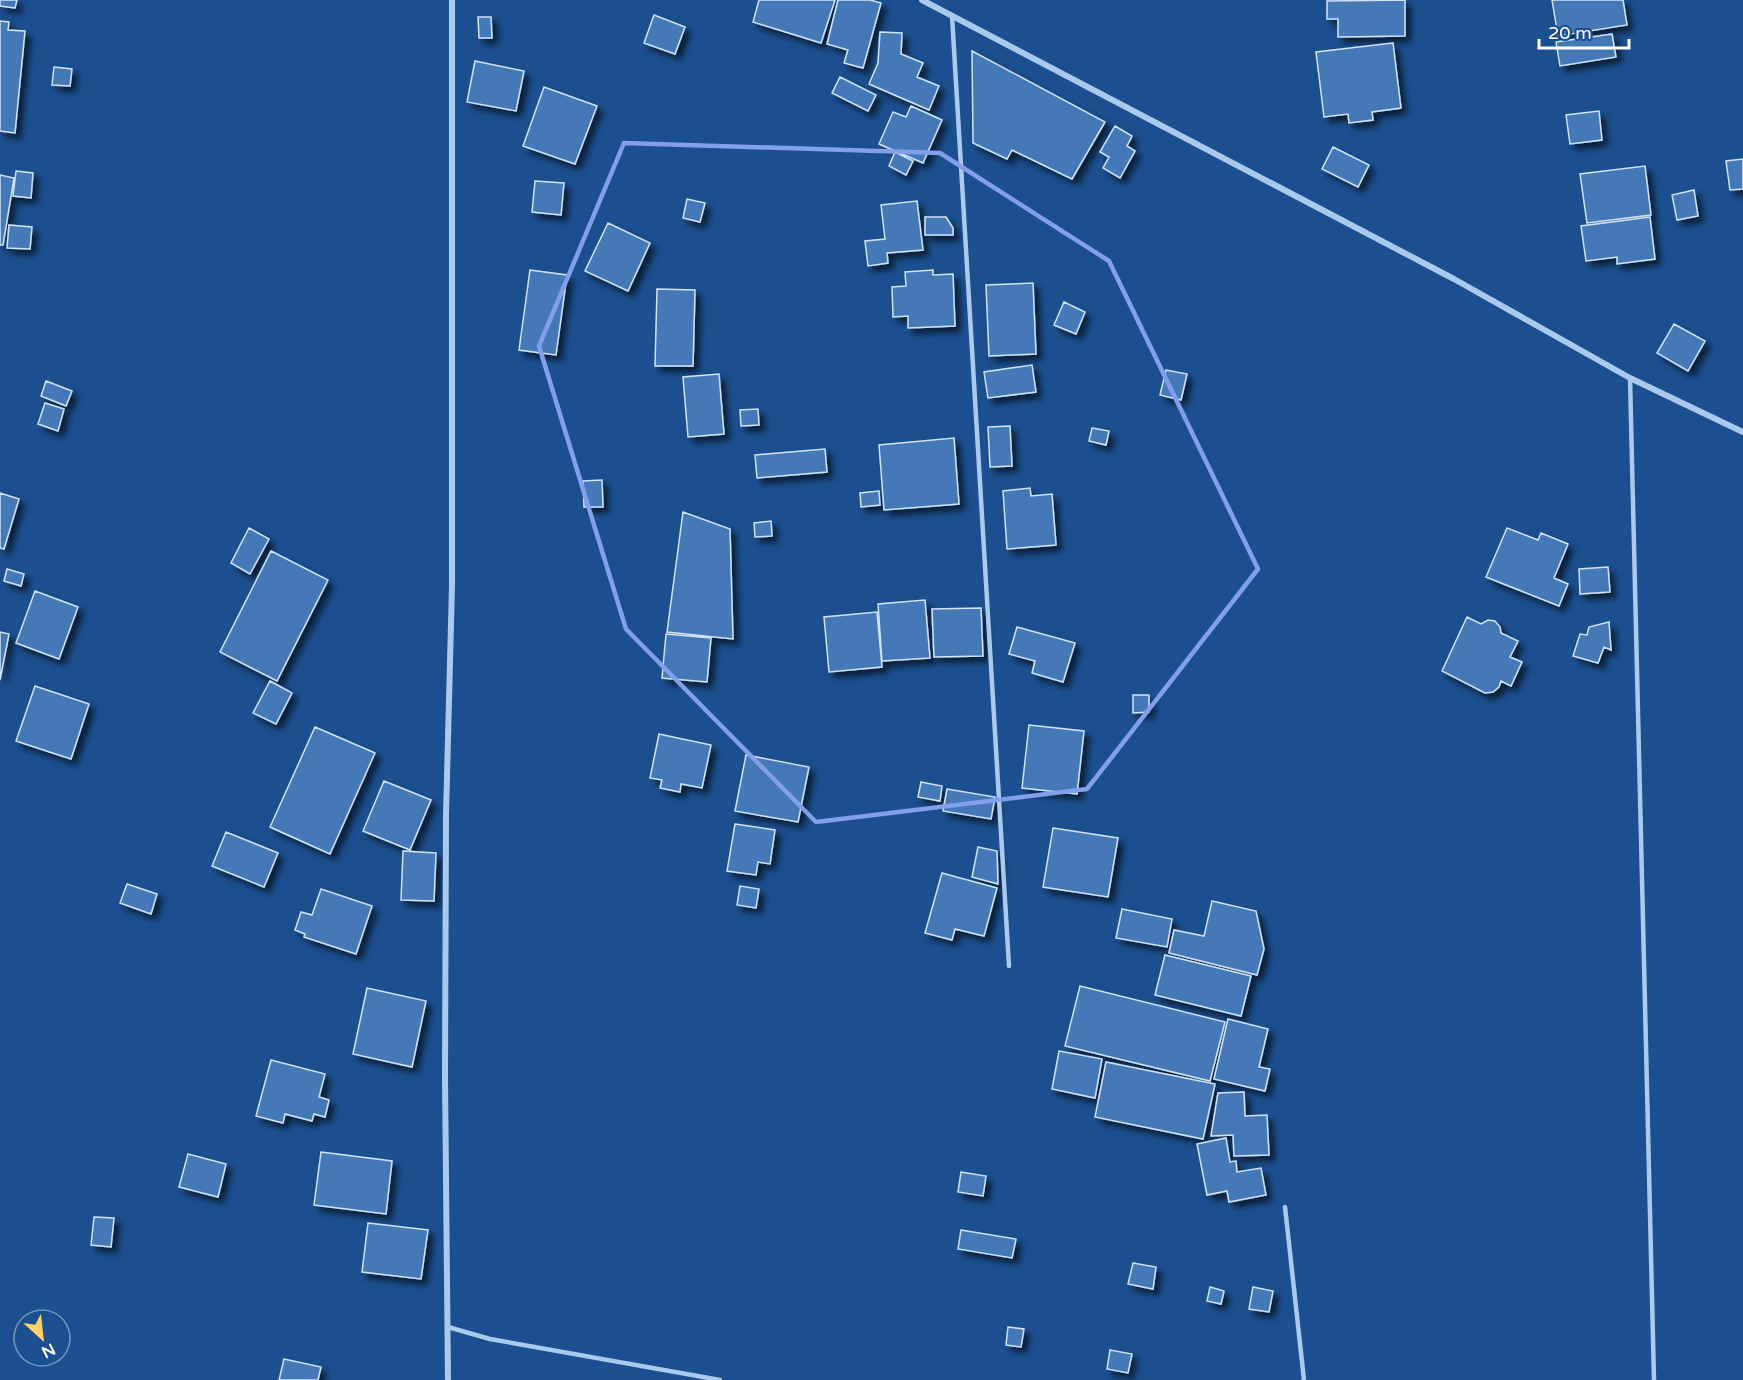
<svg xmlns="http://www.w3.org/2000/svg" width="1743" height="1380" font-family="'Varela Round',sans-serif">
<defs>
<filter id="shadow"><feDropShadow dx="5.5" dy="5.5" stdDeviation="3" flood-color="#0009"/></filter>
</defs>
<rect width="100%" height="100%" fill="#1b4f8f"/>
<!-- building -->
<path fill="#4478b7" stroke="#cfe3fa" stroke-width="1.5" filter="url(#shadow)" d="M0 0H17L15 8 0 6Z
M759 0H835L821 43 753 22Z
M838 0H870L881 3 863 68 844 63 848 50 827 44Z
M1405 0V36L1338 37V19H1327V1Z
M1552 0H1623L1627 25 1558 36Z
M654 15 685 27 675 54 644 43Z
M478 17H491L492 38H479Z
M0 21 9 22 8 30 25 31 15 133 0 131Z
M880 32 902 33 901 54 923 63 917 77 939 86 929 110 869 84 878 63Z
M1612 34 1616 57 1560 66 1556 42Z
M1393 43 1401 108 1372 112 1373 120 1349 123 1348 114 1324 117 1316 52Z
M972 51 1105 122 1072 179 1012 150 1007 159 973 143Z
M475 61 524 71 516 111 467 102Z
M54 67 72 69 70 86 52 85Z
M840 77 876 95 868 111 832 93Z
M544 87 597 106 575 164 523 146Z
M911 106 942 120 923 163 879 144 893 112 906 117Z
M1599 111 1602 140 1570 144 1566 115Z
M1115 126 1132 136 1127 146 1135 151 1120 178 1103 168 1109 157 1100 152Z
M1333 147 1369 165 1358 187 1322 169Z
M895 152 913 161 906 175 889 166Z
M1743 159V189L1730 190 1726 161Z
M1645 166 1651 215 1587 223 1580 174Z
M16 171 33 173 31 198 13 196Z
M0 175 14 178 3 245H0Z
M535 181 564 183 561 215 532 212Z
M1694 190 1698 216 1677 220 1672 195Z
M687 199 705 203 700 222 683 218Z
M917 201 923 250 887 253 888 263 868 266 865 241 885 239 881 205Z
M925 217H946L953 228V235H925Z
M1650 217 1655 259 1617 264V257L1586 261 1581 226Z
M608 223 650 243 628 291 585 271Z
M9 225 32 227 30 249 7 248Z
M530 270 567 275 556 355 519 350Z
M933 270V275L953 274 955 326 908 328V316L893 317 892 287 906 286 905 272Z
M1033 283 1036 354 989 356 986 285Z
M657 289 695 290 693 366H655Z
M1064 302 1085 312 1076 334 1054 325Z
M1674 324 1705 341 1688 371 1657 353Z
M1032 365 1036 392 988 398 984 372Z
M1166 370 1187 374 1181 400 1160 395Z
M719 374 724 434 688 437 683 377Z
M46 381 72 391 66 406 41 396Z
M45 403 64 409 58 431 38 424Z
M758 409 759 425 741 426 740 410Z
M1010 426 1012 466 990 467 988 427Z
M1092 428 1109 431 1106 445 1089 441Z
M954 438 959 504 884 510 879 445Z
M825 449 827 472 757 478 755 455Z
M602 480 603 507H584L583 481Z
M1030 488 1031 496 1052 494 1056 545 1007 549 1003 491Z
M879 491 880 505 861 507 860 493Z
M0 493 19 499 4 549 0 548Z
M683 512 730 529 733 639 667 632Z
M771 521 772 536 755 537 754 523Z
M249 528 269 539 250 574 231 563Z
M1507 528 1538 540 1541 533 1568 544 1554 578 1568 584 1559 606 1486 577Z
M271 551 328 580 277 681 220 652Z
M1608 567 1610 592 1580 594 1579 569Z
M7 569 24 574 21 586 4 581Z
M35 591 78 607 59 659 16 643Z
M925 600 930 658 882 661 878 604Z
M981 608 983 656 934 657 932 609Z
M877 612 882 667 829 672 824 617Z
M1467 617 1481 624 1488 620 1495 621 1500 627 1501 633 1518 641 1510 657 1522 662 1511 686 1501 681 1499 687 1493 692 1485 693 1442 671Z
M1609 622 1611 650 1604 647 1598 663 1573 656 1580 634 1587 635 1589 627Z
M1017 627 1075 643 1063 682 1032 673 1035 661 1009 654Z
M0 632 9 634 0 680Z
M666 634 711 638 707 682 662 678Z
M270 681 292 693 276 724 253 713Z
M35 686 89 704 71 759 16 741Z
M1133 695H1149V712L1133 713Z
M1029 725 1084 731 1077 794 1022 788Z
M315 727 375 753 330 854 270 827Z
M659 734 711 745 702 788 681 784 680 792 660 788 662 780 650 778Z
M746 755 809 767 798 822 735 811Z
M384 781 431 800 410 850 363 831Z
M921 782 942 786 940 801 918 797Z
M947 789 995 797 991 819 943 811Z
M735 824 775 830 770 864 758 862 756 875 727 871Z
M1053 828 1118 838 1108 897 1043 887Z
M226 832 278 853 264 887 212 866Z
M978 847 997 851 998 884 972 877Z
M403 851 436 853 434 901 401 900Z
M942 873 997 888 984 936 955 929 952 940 925 933Z
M127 884 157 894 151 914 120 903Z
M740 886 759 889 756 908 737 905Z
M321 889 372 906 356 954 304 937 305 934 295 930 301 912 312 915Z
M1212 901 1256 911 1264 949 1257 975 1169 953 1174 930 1204 936Z
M1122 909 1172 919 1167 947 1116 938Z
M1165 955 1251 976 1241 1016 1155 995Z
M1080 986 1225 1022 1210 1081 1065 1046Z
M367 988 426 1001 412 1067 353 1054Z
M1228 1019 1268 1029 1259 1067 1270 1069 1265 1091 1214 1079Z
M1059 1051 1102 1059 1095 1098 1052 1089Z
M271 1060 325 1074 319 1097 329 1100 325 1117 314 1114 312 1121 285 1114 283 1123 256 1116Z
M1106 1062 1215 1084 1203 1139 1095 1117Z
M1244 1092 1245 1116 1267 1115 1269 1155 1234 1156 1233 1135 1211 1136 1218 1093Z
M1226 1138 1230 1162 1236 1161 1237 1172 1261 1168 1266 1195 1229 1202 1227 1191 1207 1195 1197 1144Z
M321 1152 392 1161 386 1214 314 1205Z
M188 1154 226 1164 218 1197 179 1187Z
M961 1172 986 1176 983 1196 958 1192Z
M94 1217 114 1218 111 1247 91 1245Z
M368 1223 428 1230 421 1279 362 1272Z
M961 1230 1016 1239 1012 1258 958 1249Z
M1133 1263 1156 1267 1153 1289 1128 1284Z
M1210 1287 1224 1291 1221 1304 1207 1301Z
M1253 1287 1273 1291 1269 1312 1249 1309Z
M1008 1327 1024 1329 1021 1347 1006 1345Z
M1110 1350 1132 1354 1128 1373 1107 1369Z
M284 1359 321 1367 318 1380H279Z"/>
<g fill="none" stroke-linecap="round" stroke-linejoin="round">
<!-- service -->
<path stroke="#a9c9ee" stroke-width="4.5" d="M952 16 1009 966
M1630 378 1654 1380
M1285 1207 1304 1380
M448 1327 490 1339 720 1380"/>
<!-- minor -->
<path stroke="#a9c9ee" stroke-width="6" d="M922 0 1454 279 1630 378 1743 432
M448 1380 445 1077 446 815 452 585V0"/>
</g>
<!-- marked area -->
<path fill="none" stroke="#839eea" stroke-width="4.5" stroke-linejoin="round" d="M624 143 940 153 1109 261 1258 569 1087 789 816 822 626 629 539 346Z"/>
<!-- north arrow -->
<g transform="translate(42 1338) rotate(153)"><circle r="28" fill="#1b4f8f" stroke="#7695bc" stroke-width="1.5"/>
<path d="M0-4.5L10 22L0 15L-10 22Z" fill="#ffd166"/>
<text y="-9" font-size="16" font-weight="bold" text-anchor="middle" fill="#ffffff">N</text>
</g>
<!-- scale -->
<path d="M1539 39v9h90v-9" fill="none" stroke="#ffffff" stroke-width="3"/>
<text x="1548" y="39" font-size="18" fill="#ffffff" stroke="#1b4f8f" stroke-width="4.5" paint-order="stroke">20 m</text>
</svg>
